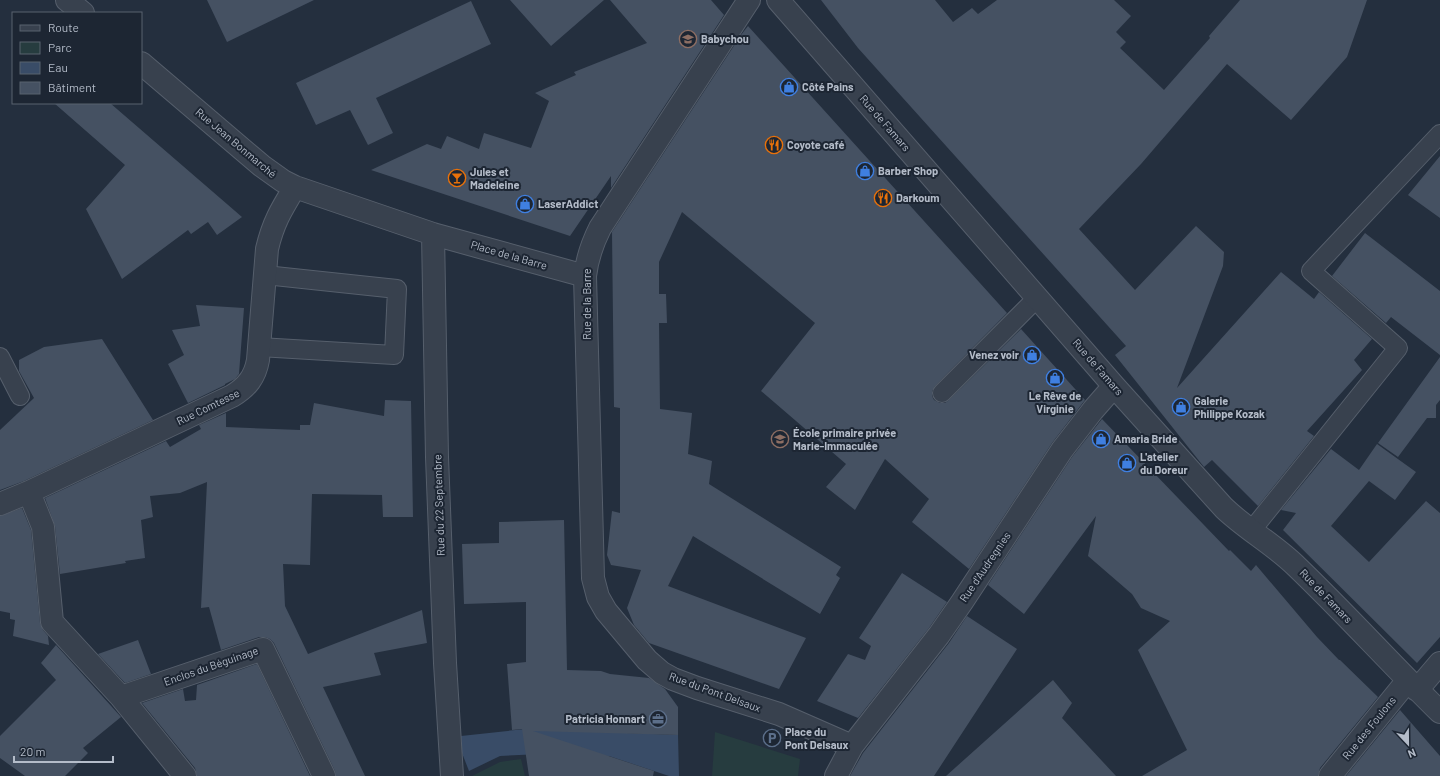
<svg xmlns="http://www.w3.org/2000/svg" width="1440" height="776" font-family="Barlow,sans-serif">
<rect width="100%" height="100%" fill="#242f3e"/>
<!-- green -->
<path fill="#263c3f" d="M715 732 800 759 798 776H712Z
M521 759 525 776H472L500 762Z"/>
<!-- water -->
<path fill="#394c67" d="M525 729 678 735 679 776H669L609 756 541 754 500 756 469 771 462 753 461 736Z"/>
<!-- building -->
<path fill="#455162" d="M207 0H314L227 42Z
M510 0H604L551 46Z
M610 0H711L724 15 611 188V176L570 236 371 170 427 144 441 149 447 136 479 149 484 133 531 148 549 101 535 93 576 75 574 72 647 43Z
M821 0H935L953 22 972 8 978 14 997 0H1114L1131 16 1116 32 1126 42 1120 48 1164 90 1210 38 1209 36 1240 0H1367L1347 57 1291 120 1227 64 1141 164 1079 229 1135 290 1196 226 1224 252 1223 266 1177 388 1281 272 1314 299 1319 292 1372 339 1354 360 1362 370 1307 431 1314 436 1258 506 1212 460 1204 467 1115 355 1126 346 858 48Z
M471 1 491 44 376 98 393 133 368 145 350 110 316 125 296 83Z
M748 26 1007 313 935 386 932 391V396L934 400 940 403H945L949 400 1021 329 1085 400 1052 443 969 569 912 522 929 499 885 459 855 510 826 487 846 464 761 391 815 323 682 212 659 262V294H666L667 323H659L660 409 692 413 688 454 712 461 709 484 841 567 836 575 840 578 820 614 693 536 668 586 806 638 779 689 649 643 634 625 627 608 641 570 611 565 607 555 612 511 620 513V408L614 407 612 232 741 35Z
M54 103H110L242 217 217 235 208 222 191 234 188 230 122 279 86 209 125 165Z
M1440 156V218L1408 195Z
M1365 233 1440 291V355L1391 317 1386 323 1332 276Z
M196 305 244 308 239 374 235 379 225 384V385L188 403 168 364 184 355 172 330 200 326Z
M102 339 153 420 24 481 0 490V430L34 398 19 371V360L44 347Z
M1440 357V400L1436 405V418H1427L1398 457 1378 443Z
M385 400 411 401 413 517H383L382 495 312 494 310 565 283 564 285 606 308 654 422 610 427 643 374 653 381 675 323 687 365 776H336L335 771 274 643 270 639 265 637H259L221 650 209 607 201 608 207 482 180 493 150 496 153 517 141 520 145 558 125 561 126 563 60 574 55 526 45 498 166 441 170 447 201 429 199 425 226 413V427L300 430V425H310L314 403 384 416Z
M1102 419 1229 551 1230 550 1251 571 1256 565 1317 637 1339 660H1340L1378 697 1320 768 1318 776H1142L1187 750 1138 650 1170 621 1141 608 1132 594 1088 556 1096 516 1024 614 988 585 1072 457Z
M1377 444 1416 472 1395 500 1369 481 1331 526 1369 562 1426 501 1440 513V637L1417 663 1283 530 1296 513 1281 510 1331 449 1359 470Z
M22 508 31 530 40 623 43 630 48 636 49 645 13 636 15 620 10 619V613L0 611V516Z
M564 520 567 670 601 671 610 674 649 678 665 689 678 707V735L533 731 654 771 653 776H529L522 729 512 730 507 664 526 662V602L464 604 462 544 499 543V522Z
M902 573 947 602 929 628 858 718 817 701 848 654 865 660 871 646 859 638Z
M967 616 1017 649 934 776H850L863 753 949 643Z
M138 640 151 674 125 683 98 654Z
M56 645 121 717 83 748 88 753 65 776H25L0 758V736L56 680 41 663Z
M257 664 310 776H197L195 768 142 703 183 689 185 701 196 700 197 685Z
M1053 680 1072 703 1062 718 1116 776H946Z
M1400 710 1440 756V776H1346Z"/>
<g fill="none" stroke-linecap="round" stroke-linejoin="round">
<defs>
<path id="lane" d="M259 347 394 355 397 289 265 275
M0 357 20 396
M942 393 1037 298
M1251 531 1398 348 1311 271 1440 134"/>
<path id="street" d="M67 0 83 13
M749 0 600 228C592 244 587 259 585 276L593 578 598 597 606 611 647 660 662 673 673 679 697 688 779 714 852 746
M778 0 1114 386 1224 508C1247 530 1275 545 1297 567 1346 614 1392 665 1440 712
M141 63 262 166 283 181 295 187 433 234 585 276
M433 234 437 457 445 663 452 776
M29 492 43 527 52 622 121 697 185 776
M0 504 29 492 232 396C247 387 255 377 258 360L267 249C273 223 281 210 295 187
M1417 690 1440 663
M121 697 263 649 324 776
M836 776 852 746 939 635 962 602 1062 450 1093 410 1114 386
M1330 776 1408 680"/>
</defs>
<!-- lane casing -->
<use href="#lane" stroke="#565f6c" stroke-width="20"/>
<!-- street casing -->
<use href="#street" stroke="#565f6c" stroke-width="24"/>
<!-- lane -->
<use href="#lane" stroke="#38414e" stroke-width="18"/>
<!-- street -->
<use href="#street" stroke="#38414e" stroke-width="22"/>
</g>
<!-- icons -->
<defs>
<symbol id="school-ring" viewBox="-11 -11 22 22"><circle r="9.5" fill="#1d2633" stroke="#8d6e63" stroke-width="1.5"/><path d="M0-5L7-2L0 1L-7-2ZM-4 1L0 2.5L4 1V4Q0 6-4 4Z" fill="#8d6e63"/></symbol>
<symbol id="shop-ring" viewBox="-11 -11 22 22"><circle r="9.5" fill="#1d2633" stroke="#3f7fe0" stroke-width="1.5"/><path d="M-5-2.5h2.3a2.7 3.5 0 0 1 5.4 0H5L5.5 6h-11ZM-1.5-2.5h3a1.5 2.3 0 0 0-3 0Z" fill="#3f7fe0"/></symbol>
<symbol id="restaurant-ring" viewBox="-11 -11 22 22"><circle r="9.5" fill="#1d2633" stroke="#e8710a" stroke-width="1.5"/><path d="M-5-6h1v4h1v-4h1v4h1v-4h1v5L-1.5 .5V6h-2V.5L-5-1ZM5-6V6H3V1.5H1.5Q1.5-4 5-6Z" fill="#e8710a"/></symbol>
<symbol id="bar-ring" viewBox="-11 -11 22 22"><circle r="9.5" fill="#1d2633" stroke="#e8710a" stroke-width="1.5"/><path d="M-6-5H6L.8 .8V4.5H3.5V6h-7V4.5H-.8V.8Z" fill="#e8710a"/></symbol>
<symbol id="office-ring" viewBox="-11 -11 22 22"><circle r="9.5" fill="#1d2633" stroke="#5c6f8a" stroke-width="1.5"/><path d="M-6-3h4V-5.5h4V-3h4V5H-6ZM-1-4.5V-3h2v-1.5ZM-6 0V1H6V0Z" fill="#5c6f8a"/></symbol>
<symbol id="parking-ring" viewBox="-11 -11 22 22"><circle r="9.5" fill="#1d2633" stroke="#5c6f8a" stroke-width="1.5"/><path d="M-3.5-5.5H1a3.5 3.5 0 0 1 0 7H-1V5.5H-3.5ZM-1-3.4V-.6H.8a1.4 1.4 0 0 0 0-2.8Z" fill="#5c6f8a"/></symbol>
</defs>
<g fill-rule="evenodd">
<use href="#school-ring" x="678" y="29" width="20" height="20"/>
<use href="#shop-ring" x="779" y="77" width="20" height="20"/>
<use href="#restaurant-ring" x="764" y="135" width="20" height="20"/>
<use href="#shop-ring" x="855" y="161" width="20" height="20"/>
<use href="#bar-ring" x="447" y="168" width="20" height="20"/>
<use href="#restaurant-ring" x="873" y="188" width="20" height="20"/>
<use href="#shop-ring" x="515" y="194" width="20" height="20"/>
<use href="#shop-ring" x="1022" y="345" width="20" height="20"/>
<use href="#shop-ring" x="1045" y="368" width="20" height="20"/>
<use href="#shop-ring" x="1171" y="397" width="20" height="20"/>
<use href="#school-ring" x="770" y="429" width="20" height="20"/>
<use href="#shop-ring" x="1091" y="429" width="20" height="20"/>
<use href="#shop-ring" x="1117" y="453" width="20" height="20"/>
<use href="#office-ring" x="648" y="709" width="20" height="20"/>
<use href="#parking-ring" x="762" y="728" width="20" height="20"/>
</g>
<g text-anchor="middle" stroke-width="4" stroke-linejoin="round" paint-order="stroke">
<!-- poi labels -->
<g font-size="11" font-weight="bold" fill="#b4bcc9" stroke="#1d2633" text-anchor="start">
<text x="701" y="43">Babychou</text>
<text x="802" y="91">Côté Pains</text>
<text x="787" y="149">Coyote café</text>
<text x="878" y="175">Barber Shop</text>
<text x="470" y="176">Jules et<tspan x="470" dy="13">Madeleine</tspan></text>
<text x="896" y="202">Darkoum</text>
<text x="538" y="208">LaserAddict</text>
<text x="1019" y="359" text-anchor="end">Venez voir</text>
<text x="1055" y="400" text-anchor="middle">Le Rêve de<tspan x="1055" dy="13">Virginie</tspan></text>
<text x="1194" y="405">Galerie<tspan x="1194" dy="13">Philippe Kozak</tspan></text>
<text x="793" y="437">École primaire privée<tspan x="793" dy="13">Marie-Immaculée</tspan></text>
<text x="1114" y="443">Amaria Bride</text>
<text x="1140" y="461">L'atelier<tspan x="1140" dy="13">du Doreur</tspan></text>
<text x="645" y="723" text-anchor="end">Patricia Honnart</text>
<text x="785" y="736">Place du<tspan x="785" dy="13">Pont Delsaux</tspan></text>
</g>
<!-- street labels -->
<g font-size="11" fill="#b4bcc9" stroke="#1d2633">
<text transform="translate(885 123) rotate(49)" y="4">Rue de Famars</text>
<text transform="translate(236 143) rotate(40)" y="4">Rue Jean Bonmarché</text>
<text transform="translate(509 255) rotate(16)" y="4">Place de la Barre</text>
<text transform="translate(587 304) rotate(-90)" y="4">Rue de la Barre</text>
<text transform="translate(1098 367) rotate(49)" y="4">Rue de Famars</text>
<text transform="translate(208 407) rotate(-26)" y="4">Rue Comtesse</text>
<text transform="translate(439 505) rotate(-92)" y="4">Rue du 22 Septembre</text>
<text transform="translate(985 567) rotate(-56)" y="4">Rue d'Audregnies</text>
<text transform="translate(1326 596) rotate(46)" y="4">Rue de Famars</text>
<text transform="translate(211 666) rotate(-19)" y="4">Enclos du Béguinage</text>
<text transform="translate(715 692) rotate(20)" y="4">Rue du Pont Delsaux</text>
<text transform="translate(1369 728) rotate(-51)" y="4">Rue des Foulons</text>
</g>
</g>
<!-- legend -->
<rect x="12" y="12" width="130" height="92" fill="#1d2633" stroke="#59626f"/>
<rect x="20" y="25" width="20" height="6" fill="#38414e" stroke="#59626f"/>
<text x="48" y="32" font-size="12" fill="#b4bcc9">Route</text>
<rect x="20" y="42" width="20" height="12" fill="#263c3f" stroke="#59626f"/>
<text x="48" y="52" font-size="12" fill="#b4bcc9">Parc</text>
<rect x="20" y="62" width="20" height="12" fill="#394c67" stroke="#59626f"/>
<text x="48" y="72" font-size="12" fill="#b4bcc9">Eau</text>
<rect x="20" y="82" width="20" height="12" fill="#455162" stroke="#59626f"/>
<text x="48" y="92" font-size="12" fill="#b4bcc9">Bâtiment</text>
<!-- north arrow -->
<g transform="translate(1408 744) rotate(158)" stroke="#1d2633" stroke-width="3" paint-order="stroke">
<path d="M0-3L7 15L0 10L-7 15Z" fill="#b4bcc9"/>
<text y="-6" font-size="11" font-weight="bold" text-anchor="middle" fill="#b4bcc9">N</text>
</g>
<!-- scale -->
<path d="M14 756v6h99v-6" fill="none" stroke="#b4bcc9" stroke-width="2"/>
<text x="20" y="756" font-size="12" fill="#b4bcc9" stroke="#1d2633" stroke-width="3" paint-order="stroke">20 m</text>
</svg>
